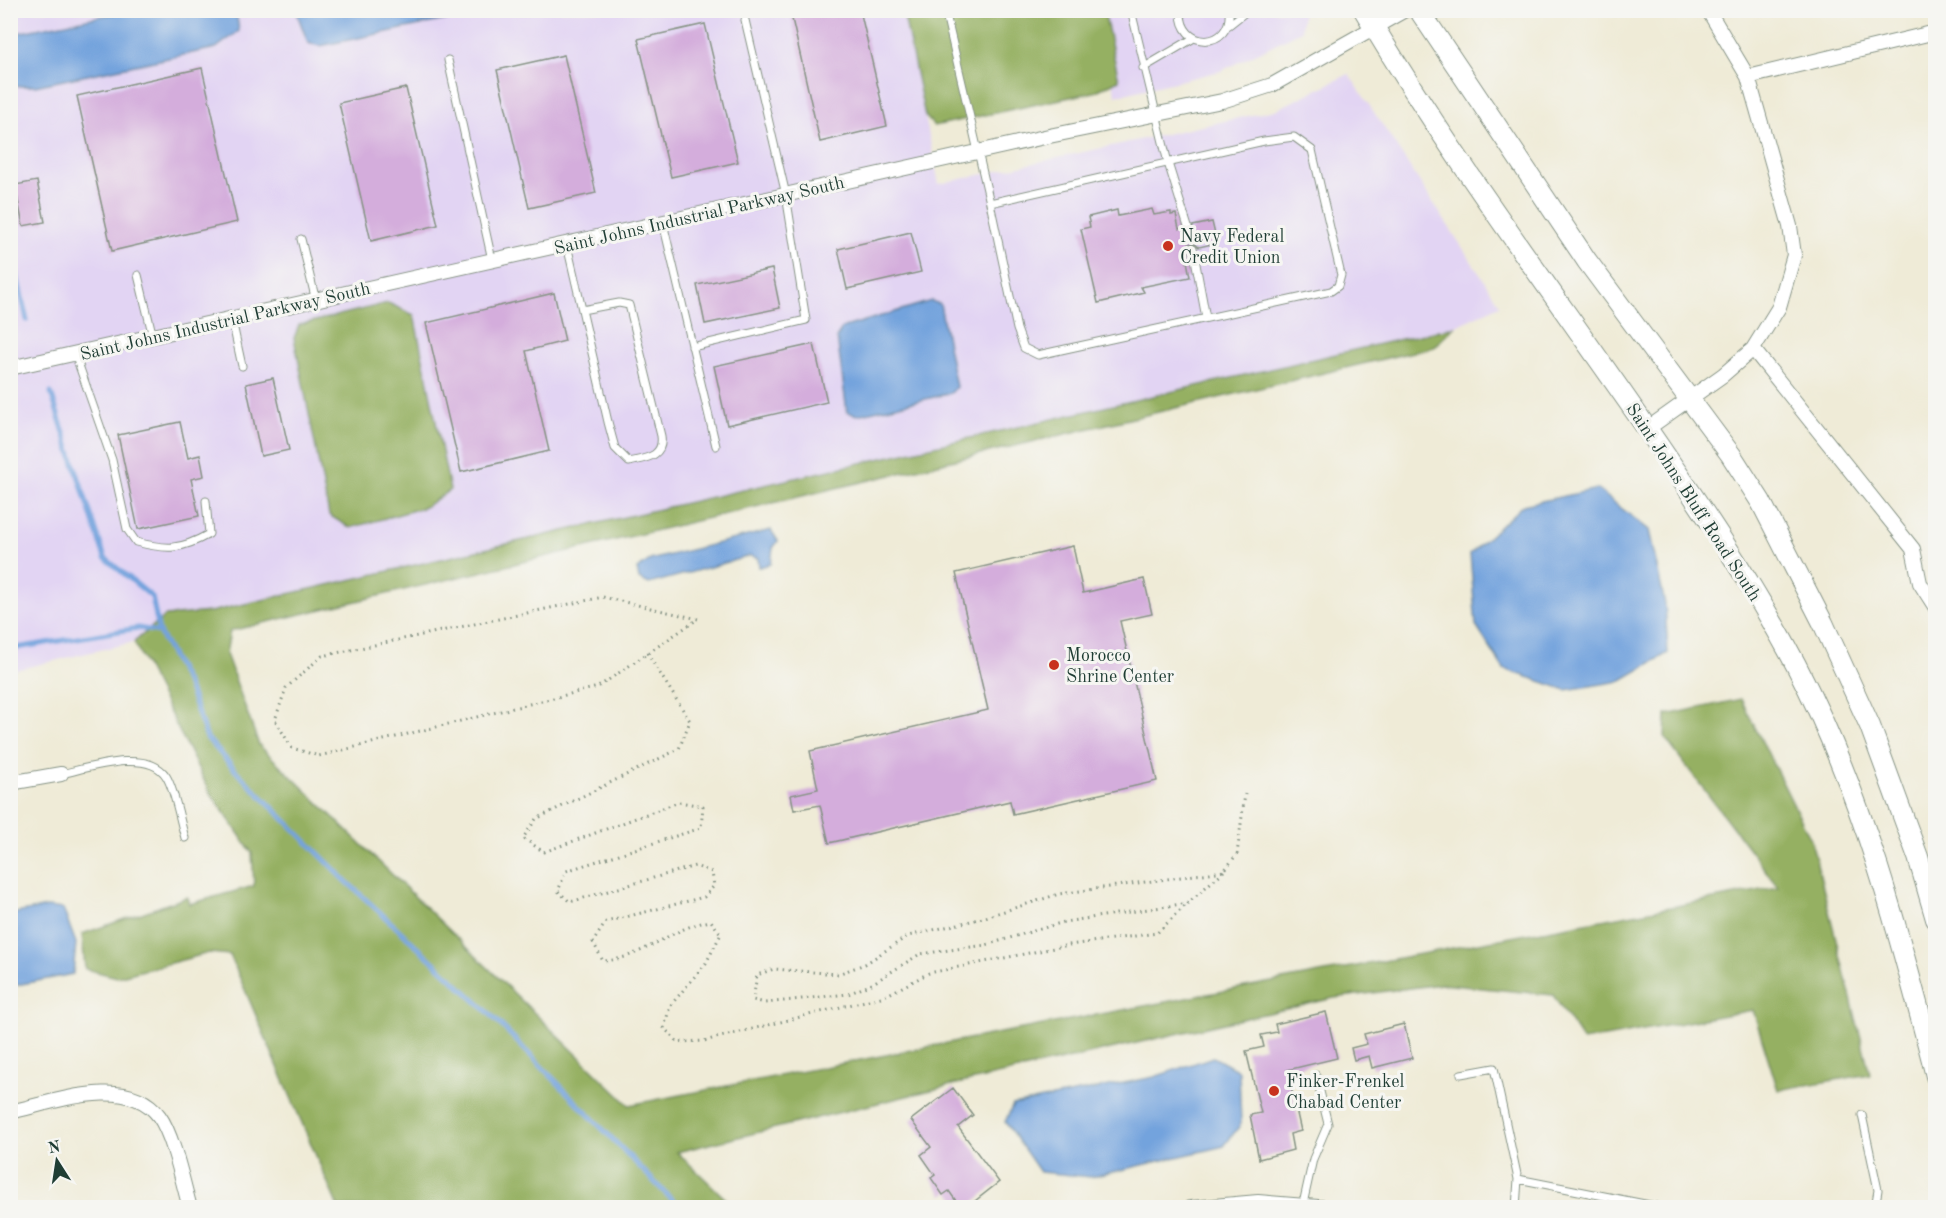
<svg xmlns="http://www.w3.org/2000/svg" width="1946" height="1218" font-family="'Old Standard TT',serif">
<rect width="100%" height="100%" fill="#f6f6f2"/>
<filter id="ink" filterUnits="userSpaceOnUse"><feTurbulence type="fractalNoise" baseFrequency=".0167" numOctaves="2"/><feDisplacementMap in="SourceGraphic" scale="12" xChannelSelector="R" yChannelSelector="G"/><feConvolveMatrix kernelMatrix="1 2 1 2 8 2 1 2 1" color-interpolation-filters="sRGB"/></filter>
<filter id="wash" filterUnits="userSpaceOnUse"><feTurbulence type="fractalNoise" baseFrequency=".008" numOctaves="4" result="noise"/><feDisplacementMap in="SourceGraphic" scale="24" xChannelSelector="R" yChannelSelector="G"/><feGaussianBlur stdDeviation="1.35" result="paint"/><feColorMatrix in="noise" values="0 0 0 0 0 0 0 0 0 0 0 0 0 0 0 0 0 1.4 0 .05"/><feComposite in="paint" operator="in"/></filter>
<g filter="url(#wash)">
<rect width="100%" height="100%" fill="#efebd7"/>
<!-- built -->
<path fill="#e2d4f3" d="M10 11H903L939 184 1275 110 1349 74 1500 305 1454 327 210 612 165 616 134 642 11 671Z
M1096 11H1303L1301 31 1221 71 1116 96Z"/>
<!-- forest -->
<path fill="#95b062" stroke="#5a764b" stroke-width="1.5" d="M903 11H1104L1119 80 1094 92 934 126 925 116Z
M388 303 414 315 450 490 425 507 350 528 329 515 294 338 299 325Z
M1454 327 1434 347 230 631 226 654 259 745 629 1105 968 1039 1778 887 1665 738 1666 715 1741 699 1811 840 1870 1074 1778 1090 1753 1010 1583 1041 1553 995 1441 984 1334 998 948 1086 677 1152 734 1207H338L230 955 209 953 117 977 85 969 82 934 187 897 189 904 254 886 252 853 210 792 134 642 165 616 210 612Z"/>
<!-- water -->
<path fill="#73a3dd" stroke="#497088" stroke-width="1.5" d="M127 11H236L239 31 216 48 35 86H11V34Z
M299 11V10L488 11 320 46 308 43 298 16Z
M931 301 940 304 956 387 951 393 857 415 847 412 837 337 842 328Z
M1597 489 1649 530 1665 604 1668 653 1620 681 1566 690 1504 669 1476 626 1470 554 1523 505Z
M771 530 778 541 773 548 771 564 759 567 758 558 750 556 649 584 639 579 637 569 650 560Z
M47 907 63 909 76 943 73 974 11 986V914Z
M1213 1057 1239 1071 1241 1124 1224 1146 1091 1177 1040 1172 1005 1122 1013 1105 1154 1077Z"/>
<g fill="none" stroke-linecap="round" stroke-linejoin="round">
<!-- stream -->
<path stroke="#73a3dd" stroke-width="5" d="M10 245 27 320
M51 393 105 558 152 597 159 632
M10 649 138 628 159 632 188 686 207 738 236 771 346 881 490 1014 680 1208"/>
</g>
<g id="blocks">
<!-- building -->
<path fill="#d4addc" d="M790 10H860L887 126 820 142Z
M705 24 738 162 671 177 638 39Z
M564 55 596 193 529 208 497 70Z
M202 68 237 222 112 251 77 96Z
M406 88 438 225 371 241 339 103Z
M37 181 45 222 23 226 15 185Z
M1152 209 1154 215 1171 212V215L1176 214 1179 229 1182 228 1187 233 1192 230 1193 226 1212 222 1217 243 1199 247 1194 243 1189 244 1185 250 1190 277 1141 287 1144 292 1098 303 1081 229 1090 227 1088 217 1117 210 1118 216Z
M911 232 921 272 847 289 838 249Z
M772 269 780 308 705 324 697 285Z
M554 293 565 341 526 351 549 451 461 472 426 323Z
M814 344 827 402 727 425 714 366Z
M273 378 289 450 261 456 246 384Z
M180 422 188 458 200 455 204 476 191 479 199 516 138 529 118 435Z
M1073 546 1083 593 1144 579 1152 614 1120 621 1157 781 1013 814 1010 801 829 843 820 805 794 810 791 795 818 789 810 751 988 710 956 573Z
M1326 1012 1337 1058 1287 1070 1301 1131 1290 1134 1293 1150 1259 1159 1250 1115 1261 1113 1246 1051 1264 1047 1261 1035 1277 1032 1275 1024Z
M1404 1024 1412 1058 1372 1068 1369 1056 1354 1060 1351 1048 1367 1044 1364 1034Z
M953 1088 973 1115 958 1127 999 1182 966 1208H961L949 1191 943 1195 931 1178 935 1175 921 1155 931 1147 911 1120Z"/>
</g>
</g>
<g filter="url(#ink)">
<use href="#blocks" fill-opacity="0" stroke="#879486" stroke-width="1.5"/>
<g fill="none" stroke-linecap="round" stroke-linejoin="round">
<defs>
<path id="service" d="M945 10 990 203 1264 141 1294 137 1312 150 1341 275 1338 286 1331 291 1038 355 1024 348 1017 329 990 203
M1131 10 1168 163 1188 227
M1181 10C1179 51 1233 50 1229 10
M1229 25 1248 10
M448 60 492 260
M1143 68 1194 38
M663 223 716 446
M301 239 316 301
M567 245 608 422 615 448 629 462C646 458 664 457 661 436L629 305 619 303 582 310
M1193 248 1206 318
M138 275 153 337
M232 320 242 366
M692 347 806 320 786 195 745 20
M75 354 112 460 127 529 136 542C167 550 181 550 209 534L206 501
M61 774C88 768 148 748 166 776 175 790 180 821 185 838
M1461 1074 1494 1068 1518 1179 1516 1208
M1862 1115 1878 1190 1875 1208
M1518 1179 1665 1208
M1303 1204 1313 1159 1328 1124 1316 1075"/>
<path id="minor" d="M1748 77 1936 32
M1753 349 1913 549 1920 583 1936 608
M10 368 1049 136 1222 101 1272 85 1405 10
M1647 429 1723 375 1753 349 1779 307 1794 255 1790 226 1748 77 1708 10
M10 783 61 774
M10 1112C52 1103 128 1073 159 1116 173 1135 183 1183 190 1208
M1191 1208 1258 1202 1330 1208"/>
<path id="secondary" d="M1364 10C1447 151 1546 283 1639 417 1695 498 1750 578 1796 665 1863 794 1900 936 1936 1076
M1419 10 1587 261 1731 455 1761 502 1823 623 1870 726 1918 857 1936 919"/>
</defs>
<!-- service casing -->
<use href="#service" stroke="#879486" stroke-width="9"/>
<!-- minor casing -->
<use href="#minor" stroke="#879486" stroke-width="16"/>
<!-- secondary casing -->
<use href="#secondary" stroke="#879486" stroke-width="22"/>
<!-- path -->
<path stroke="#879486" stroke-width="3" stroke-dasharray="1.5 4.5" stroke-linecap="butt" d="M603 597 698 619 598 687 319 756 292 748 275 720 286 688 322 656Z
M647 653 690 721 679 749 536 819 523 838 544 852 679 802 703 806 701 828 566 871 558 891 570 902 695 866 712 872 714 886 704 897 606 922 593 942 603 961C643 959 671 927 711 921L721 934 706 963 670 1006 664 1028 678 1042 704 1041 885 996 929 973 1069 945 1157 933 1188 903
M1224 871 1188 903 1064 922 986 945 920 954 870 985 848 994 765 1003 753 1000 757 975 774 969 838 974 865 964 908 936 979 919 1059 894 1224 871 1237 854 1245 794"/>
<!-- service -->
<use href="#service" stroke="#fff" stroke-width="7"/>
<!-- minor -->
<use href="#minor" stroke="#fff" stroke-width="14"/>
<!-- secondary -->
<use href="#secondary" stroke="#fff" stroke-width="20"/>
</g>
</g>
<!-- markers -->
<g fill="#c8321e" stroke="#f6f6f2" stroke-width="2">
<circle cx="1168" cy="246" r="6"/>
<circle cx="1054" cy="665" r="6"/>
<circle cx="1274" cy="1091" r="6"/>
</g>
<g text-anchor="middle" stroke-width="6" stroke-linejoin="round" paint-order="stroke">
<!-- street labels -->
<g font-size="18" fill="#1f3d34" stroke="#f6f6f2">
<text transform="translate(699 215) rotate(-13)" y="6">Saint Johns Industrial Parkway South</text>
<text transform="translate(225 321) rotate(-13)" y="6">Saint Johns Industrial Parkway South</text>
<text transform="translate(1694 502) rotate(57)" y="6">Saint Johns Bluff Road South</text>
</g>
<!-- poi labels -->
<g font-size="18" fill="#1f3d34" stroke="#f6f6f2" text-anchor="start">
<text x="1180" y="242">Navy Federal<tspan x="1180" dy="21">Credit Union</tspan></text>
<text x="1066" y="661">Morocco<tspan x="1066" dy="21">Shrine Center</tspan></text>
<text x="1286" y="1087">Finker-Frenkel<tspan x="1286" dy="21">Chabad Center</tspan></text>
</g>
</g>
<!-- margin -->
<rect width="1946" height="1218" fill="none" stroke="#f6f6f2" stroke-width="36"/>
<!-- north arrow -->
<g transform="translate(57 1161) rotate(348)" stroke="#f6f6f2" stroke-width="4.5" paint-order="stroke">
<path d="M0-4.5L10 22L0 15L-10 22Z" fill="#1f3d34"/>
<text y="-9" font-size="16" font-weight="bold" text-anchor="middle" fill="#1f3d34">N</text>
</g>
</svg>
